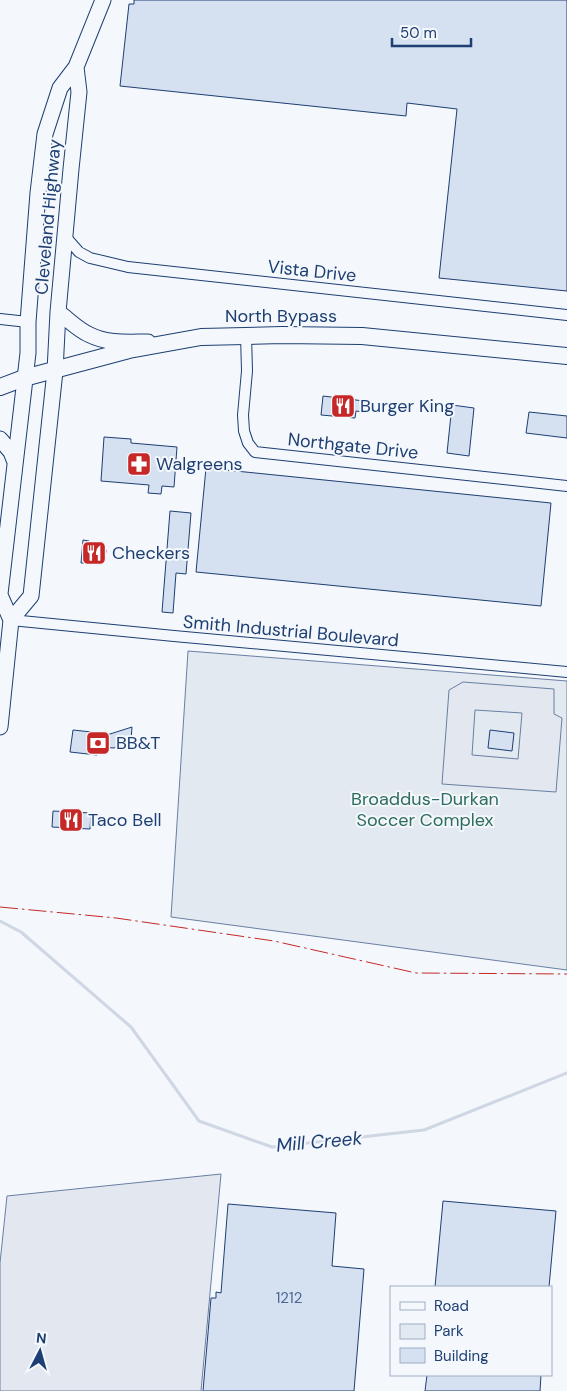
<svg xmlns="http://www.w3.org/2000/svg" width="567" height="1391" font-family="'DM Sans',sans-serif">
<rect width="100%" height="100%" fill="#f4f7fb"/>
<!-- green -->
<path fill="#e3e9f0" stroke="#687fa3" d="M188 651 567 681V970L171 917Z"/>
<!-- parking -->
<path fill="#e3e8f0" stroke="#687fa3" fill-rule="evenodd" d="M463 682 554 689V714L562 718 556 792 442 784 449 690ZM475 710 522 713 518 759 472 755Z
M221 1174 201 1391H0V1263L7 1196Z"/>
<g fill="none" stroke-linecap="round" stroke-linejoin="round">
<!-- stream -->
<path stroke="#cfd7e4" stroke-width="3" d="M0 921 21 932 131 1027 199 1121 272 1147 424 1130 567 1073"/>
</g>
<!-- building -->
<path fill="#d5e0f0" stroke="#1d3f73" d="M134 0H567V291L439 278 457 109 407 103 406 116 120 86 129 4H134Z
M323 396 364 401 363 412 356 411 355 418 321 415Z
M452 405 474 408 469 456 447 453Z
M529 412 567 416V438L526 433Z
M104 437 131 439V443L177 447 174 487 162 486 161 494 148 493 149 485 101 481Z
M206 468 551 503 541 606 196 572Z
M170 511 191 513 186 574 176 573 173 613 162 612Z
M83 540 89 541 88 548 106 550 105 558 88 556 87 563H81Z
M132 727 131 740 114 748 98 747 97 755 70 752 73 730 110 734Z
M490 730 514 733 512 751 488 748Z
M53 811 91 813 90 829 52 827Z
M443 1201 556 1211 549 1287H435Z
M228 1204 336 1213 332 1266 364 1269 354 1391H203L211 1298H216V1292L221 1293Z
M427 1375H541L540 1391H425Z"/>
<g fill="none" stroke-linecap="round" stroke-linejoin="round">
<defs>
<path id="minor" d="M64 235 79 252 90 258 128 267 567 315
M0 319 28 322
M246 335 247 371 243 415 244 431 248 443 255 452 567 486
M11 620 174 636 567 672"/>
<path id="primary" d="M58 312C68 319 78 330 90 335 108 344 128 342 148 342
M0 439 11 452 15 462
M0 594 28 353V322L32 270 38 193 45 134 60 88 76 67 103 0
M0 595 11 620 0 727
M11 620 31 596 55 371 58 312 71 169 79 92 76 67"/>
<path id="trunk" d="M0 387 24 378 129 350 201 337 282 335 362 336 567 356"/>
</defs>
<!-- minor casing -->
<use href="#minor" stroke="#1d3f73" stroke-width="12"/>
<!-- primary casing -->
<use href="#primary" stroke="#1d3f73" stroke-width="17"/>
<!-- trunk casing -->
<use href="#trunk" stroke="#1d3f73" stroke-width="18"/>
<!-- minor -->
<use href="#minor" stroke="#f4f7fb" stroke-width="10"/>
<!-- primary -->
<use href="#primary" stroke="#f4f7fb" stroke-width="15"/>
<!-- trunk -->
<use href="#trunk" stroke="#f4f7fb" stroke-width="16"/>
<!-- power -->
<path stroke="#c62828" stroke-width="1" stroke-dasharray="18 4 2.5 4" stroke-linecap="butt" d="M0 907 116 918 274 941 416 973 567 974"/>
</g>
<!-- icons -->
<defs>
<symbol id="restaurant-square" viewBox="-11 -11 22 22"><rect x="-9" y="-9" width="18" height="18" rx="4" fill="#c62828" stroke="#f4f7fb"/><path d="M-5-6h1v4h1v-4h1v4h1v-4h1v5L-1.5 .5V6h-2V.5L-5-1ZM5-6V6H3V1.5H1.5Q1.5-4 5-6Z" fill="#fff"/></symbol>
<symbol id="pharmacy-square" viewBox="-11 -11 22 22"><rect x="-9" y="-9" width="18" height="18" rx="4" fill="#c62828" stroke="#f4f7fb"/><path d="M-2-6h4v4h4v4h-4v4h-4v-4h-4v-4h4Z" fill="#fff"/></symbol>
<symbol id="bank-square" viewBox="-11 -11 22 22"><rect x="-9" y="-9" width="18" height="18" rx="4" fill="#c62828" stroke="#f4f7fb"/><path d="M-6-4H6V4H-6ZM0-2.3a2.3 2.3 0 1 0 0 4.6a2.3 2.3 0 1 0 0-4.6Z" fill="#fff"/></symbol>
</defs>
<g fill-rule="evenodd">
<use href="#restaurant-square" x="329" y="392" width="28" height="28"/>
<use href="#pharmacy-square" x="125" y="450" width="28" height="28"/>
<use href="#restaurant-square" x="80" y="539" width="28" height="28"/>
<use href="#bank-square" x="84" y="729" width="28" height="28"/>
<use href="#restaurant-square" x="57" y="806" width="28" height="28"/>
</g>
<g text-anchor="middle" stroke-width="4" stroke-linejoin="round" paint-order="stroke">
<!-- number labels -->
<g font-size="15" fill="#4b6792">
<text x="289" y="1303">1212</text>
</g>
<!-- street labels -->
<g font-size="18" fill="#1d3f73" stroke="#f4f7fb">
<text transform="translate(48 217) rotate(-85)" y="6">Cleveland Highway</text>
<text transform="translate(312 271) rotate(6)" y="6">Vista Drive</text>
<text x="281" y="322">North Bypass</text>
<text transform="translate(353 446) rotate(6)" y="6">Northgate Drive</text>
<text transform="translate(291 631) rotate(5)" y="6">Smith Industrial Boulevard</text>
</g>
<!-- poi labels -->
<g font-size="18" fill="#1d3f73" stroke="#f4f7fb" text-anchor="start">
<text x="360" y="412">Burger King</text>
<text x="156" y="470">Walgreens</text>
<text x="112" y="559">Checkers</text>
<text x="116" y="749">BB&amp;T</text>
<text x="88" y="826">Taco Bell</text>
</g>
<!-- park labels -->
<g font-size="18" fill="#2c6c60" stroke="#f4f7fb">
<text x="425" y="805">Broaddus-Durkan<tspan x="425" dy="21">Soccer Complex</tspan></text>
</g>
<!-- water labels -->
<g font-size="19" font-style="italic" fill="#1d3f73" stroke="#f4f7fb">
<text transform="translate(319 1141) rotate(-5)" y="7">Mill Creek</text>
</g>
</g>
<!-- legend -->
<rect x="390" y="1286" width="162" height="90" fill="#f4f7fb" stroke="#9eadc5"/>
<rect x="400" y="1302" width="25" height="8" fill="#f4f7fb" stroke="#9eadc5"/>
<text x="434" y="1311" font-size="15" fill="#1d3f73">Road</text>
<rect x="400" y="1324" width="25" height="15" fill="#e3e9f0" stroke="#9eadc5"/>
<text x="434" y="1336" font-size="15" fill="#1d3f73">Park</text>
<rect x="400" y="1348" width="25" height="15" fill="#d5e0f0" stroke="#9eadc5"/>
<text x="434" y="1361" font-size="15" fill="#1d3f73">Building</text>
<!-- north arrow -->
<g transform="translate(40 1351) rotate(6)" stroke="#f4f7fb" stroke-width="4" paint-order="stroke">
<path d="M0-4L9 19L0 12L-9 19Z" fill="#1d3f73"/>
<text y="-8" font-size="14" font-weight="bold" text-anchor="middle" fill="#1d3f73">N</text>
</g>
<!-- scale -->
<path d="M392 38v8h79v-8" fill="none" stroke="#1d3f73" stroke-width="2.5"/>
<text x="400" y="38" font-size="15" fill="#1d3f73" stroke="#f4f7fb" stroke-width="4" paint-order="stroke">50 m</text>
</svg>
